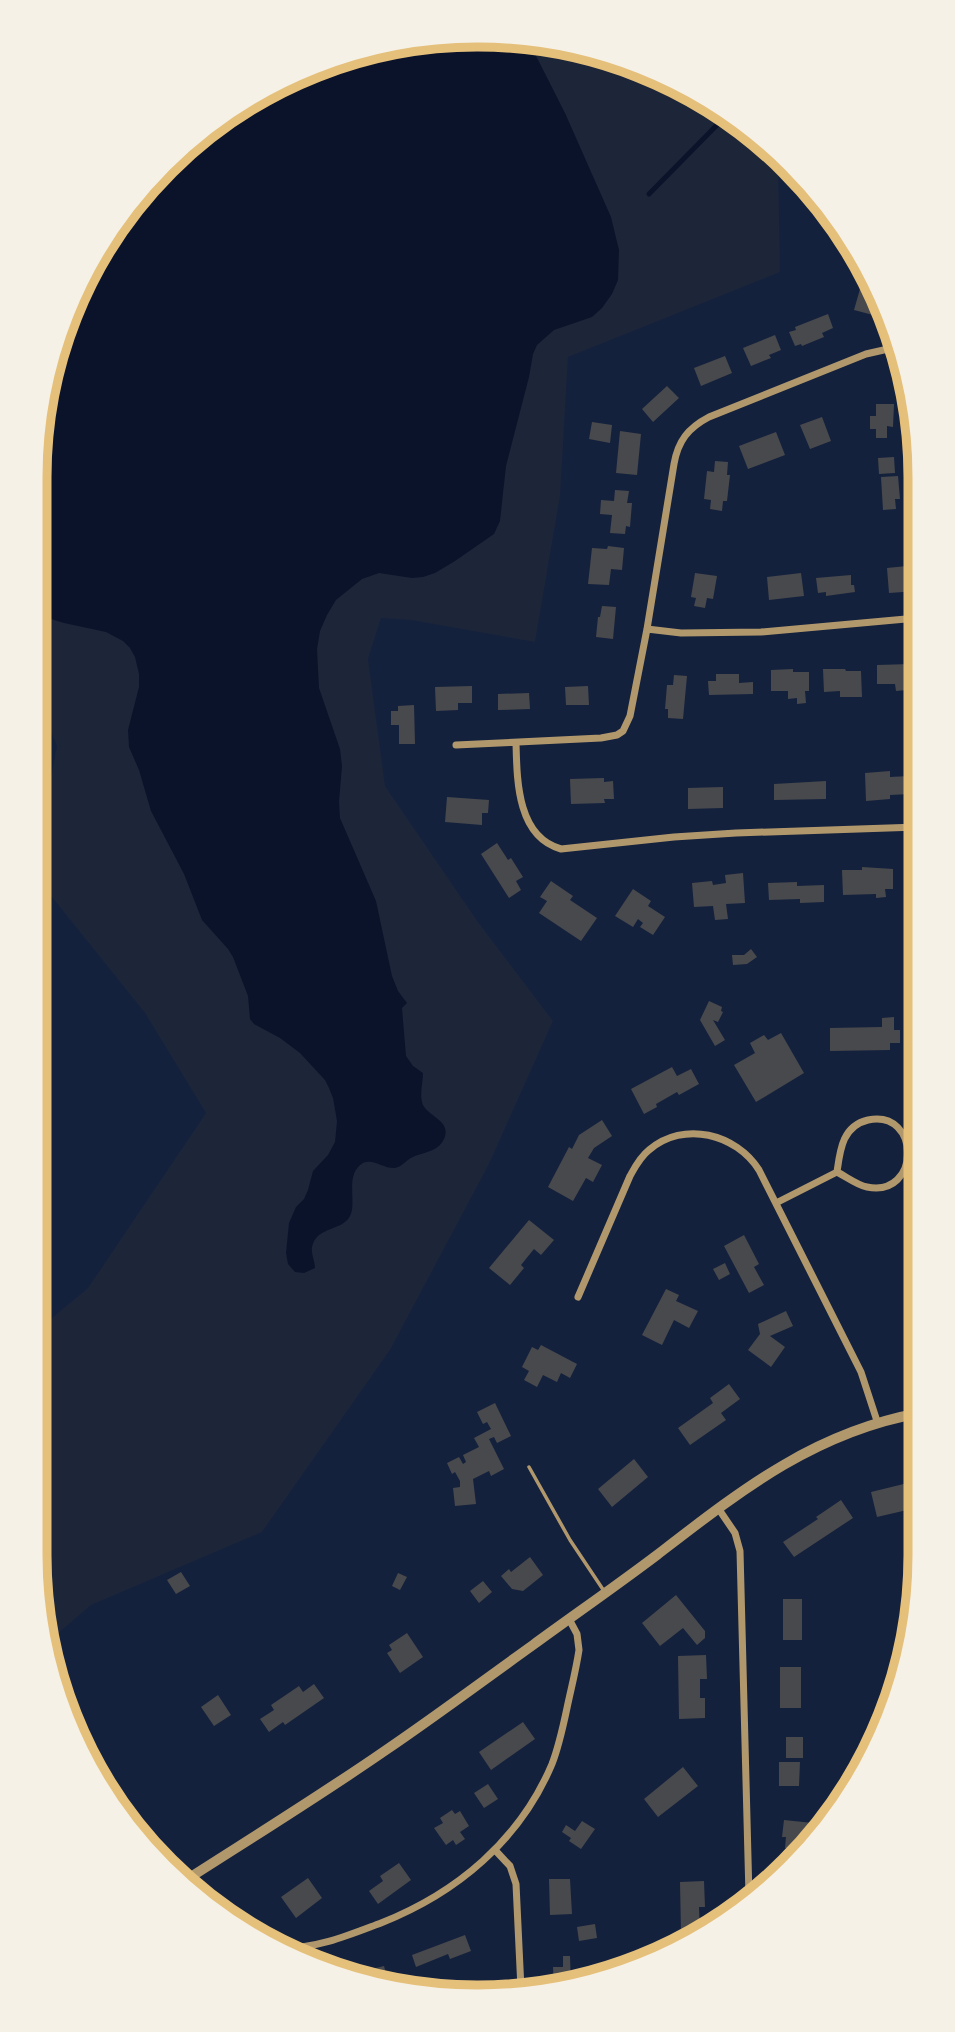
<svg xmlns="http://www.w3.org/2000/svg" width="955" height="2032" font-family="Manrope,sans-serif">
<rect width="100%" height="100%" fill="#14213d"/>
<!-- green -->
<path fill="#1d2539" d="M477 35 646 69 747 126 778 157 780 272 568 357 560 496 535 642 411 620 381 618 368 659 385 786 478 922 553 1021 489 1164 390 1350 262 1532 91 1605 49 1641 35 1554V1332L88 1288 206 1113 145 1013 35 876V861L57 746 41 708 35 706V477L69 309 164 165 308 69Z"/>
<!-- water -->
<path fill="#0b132b" d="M477 35 531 46 565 113 611 217 619 250 618 280 612 294 602 308 592 317 554 330 537 345 533 354 529 377 506 466 500 521 494 534 455 561 435 573 423 577 412 578 379 573 362 579 336 600 327 615 320 631 317 649 319 688 340 749 342 766 339 802 340 818 376 901 392 976 398 991 407 1003 402 1008 406 1056 413 1066 423 1073C423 1083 419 1095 423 1105 429 1117 452 1121 444 1139 438 1152 424 1152 413 1157 406 1160 402 1167 395 1168 384 1169 373 1158 363 1163 345 1174 356 1199 351 1214 344 1232 317 1225 312 1247 311 1255 315 1261 315 1268L304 1273 295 1272 288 1264 286 1253 289 1223 296 1207 304 1199 308 1190 313 1171 328 1155 335 1142 337 1121 333 1098 329 1088 325 1080 300 1053 280 1038 254 1024 250 1019 248 996 233 957 228 949 202 920 184 874 151 811 139 770 129 747 128 730 139 687V674L135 657 130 648 123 641 106 632 64 623 35 614V477L69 309 164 165 308 69Z"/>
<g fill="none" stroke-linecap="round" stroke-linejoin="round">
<!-- stream -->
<path stroke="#0b132b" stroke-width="5" d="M649 194 717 125 723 122 738 121"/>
</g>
<!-- building -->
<path fill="#48494c" d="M860 289 879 295 873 315 854 310Z
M828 314 833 328 822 333 824 337 802 346 801 344 795 346 789 332 796 330 795 327Z
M775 335 781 350 769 355 771 358 751 366 743 348Z
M725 356 732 373 701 386 694 368Z
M667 386 679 398 653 422 642 409Z
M876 404H894L893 427 887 426V438H876V429H870V416H876Z
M822 417 831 441 810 449 800 425Z
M592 422 612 425 610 443 589 439Z
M620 431 641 434 637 475 616 473Z
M776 432 785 455 748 469 739 446Z
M894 457 895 473 879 474 878 458Z
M715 461 728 462 727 475H730L727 501H723L722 511 710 509 711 500 704 499 707 471 714 472Z
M898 476 900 499H895L896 509 883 510 881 477Z
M615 490 629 491 627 503H632L630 527 626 526 625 534 610 533 612 515 600 514 601 500 614 501Z
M608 546 624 548 622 570 611 569 609 585 588 584 592 548 607 549Z
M917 565V591L889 593 887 568Z
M695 573 717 576 713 599 707 598 705 608 694 606 696 598 691 597Z
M801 573 804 596 769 600 767 577Z
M851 575V585H854L855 592 826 596V592L818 593 816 578Z
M602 606 616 607 613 639 596 637 598 617H600Z
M911 664 912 683H906L907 690 896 691 895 684H877V665Z
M793 669V672H809V691H805L806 703 797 704V698L788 699V691H771V670Z
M823 669H845L846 671H861L862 697H840V691L824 692Z
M716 674H739V683L753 682V694L709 695 708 681H716Z
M674 675 687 676 683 719 668 718V709H665L667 685H673Z
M472 686V703H458V710L436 711 435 687Z
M588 686 589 705H566L565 687Z
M529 693 530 709 498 710V694Z
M414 705 415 744H399V725H391V711H398V706Z
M890 771V777L909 776 910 794 890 795V799L866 801 865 773Z
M604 778V782L613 781 614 799H604L605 803 571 804 570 779Z
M826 781V799L774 800V784Z
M723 787V808L688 809V788Z
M447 797 489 800 488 813H482V825L445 822Z
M497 843 508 860 511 858 523 877 516 881 521 890 509 898 481 854Z
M862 867 893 869V889H885L886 897 876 898V894L843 895 842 870H862Z
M743 873 745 903 726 904 728 919 715 920 713 906 694 907 692 883 712 881 713 885 726 883 725 875Z
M551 881 573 896 570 900 597 918 581 941 539 913 547 901 540 897Z
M797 882V886L824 885V902L800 903V899L769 900 768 883Z
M633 889 651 901 648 906 665 917 653 935 640 927 643 923 638 919 633 927 615 916Z
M751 949 757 957 747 964 733 965 732 955H744Z
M709 1001 722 1007 721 1011 723 1012 718 1022 713 1020 725 1040 715 1046 700 1020Z
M894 1017V1030H900V1043H890V1050L830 1051V1028L882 1027V1018Z
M781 1033 804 1073 756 1102 734 1065 755 1053 750 1043 764 1035 768 1040Z
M672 1067 677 1076 691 1069 699 1084 679 1095 677 1092 656 1104 657 1107 644 1114 631 1089Z
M602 1120 612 1136 594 1148 588 1158 602 1165 593 1182 586 1178 573 1201 548 1187 569 1147 572 1149 579 1135Z
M529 1220 554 1240 541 1255 534 1249 521 1265 524 1268 510 1285 489 1268Z
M744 1235 759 1264 754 1267 764 1285 749 1293 724 1246Z
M725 1263 730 1274 719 1280 713 1269Z
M666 1289 679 1295 676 1301 698 1311 689 1328 674 1320 662 1345 642 1335Z
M786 1311 793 1326 770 1336 785 1347 771 1367 748 1350 760 1334 758 1324Z
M541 1345 577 1364 570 1378 561 1373 557 1382 543 1375 537 1387 524 1380 529 1371 522 1367 532 1347 538 1350Z
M729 1384 740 1399 721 1413 726 1420 690 1445 678 1428 713 1403 710 1398Z
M495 1403 511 1436 497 1443 494 1437 489 1439 504 1469 491 1476 489 1471 473 1479 476 1504 455 1506 453 1488 460 1487V1481L455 1472 452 1474 447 1463 459 1457 463 1464 466 1462 463 1455 479 1447 474 1438 491 1429 487 1422 483 1424 477 1412Z
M634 1459 648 1477 612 1507 598 1489Z
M920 1480V1507L877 1517 871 1492Z
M841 1500 853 1518 794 1557 783 1542 818 1519 816 1517Z
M530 1557 543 1575 523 1591 512 1589 501 1576 509 1569 511 1572Z
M181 1572 190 1586 176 1594 167 1580Z
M398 1573 407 1577 400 1590 392 1586Z
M483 1581 492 1592 479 1603 470 1591Z
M676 1595 705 1631V1638L697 1645 683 1628 660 1646 642 1623Z
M783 1599H802V1640H783Z
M407 1633 423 1657 400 1673 387 1653 392 1650 389 1645Z
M706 1655 707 1679H700V1698H705V1718L679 1719 678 1656Z
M780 1667H801V1708H780Z
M314 1684 324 1698 285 1725 283 1722 269 1732 260 1719 274 1710 271 1705 299 1686 303 1692Z
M218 1695 231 1715 214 1726 201 1707Z
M523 1722 535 1739 491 1770 479 1752Z
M786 1737H803V1758H786Z
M779 1762H800L799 1786H779Z
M683 1767 698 1786 658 1817 644 1799Z
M488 1784 498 1799 484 1808 474 1793Z
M452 1810 455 1814 460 1811 469 1826 460 1832 465 1839 456 1845 453 1840 446 1845 434 1828 443 1823 440 1818Z
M784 1820 813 1823 811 1845 803 1852 792 1851V1848H785L786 1837H782Z
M582 1821 595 1829 581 1849 569 1841 571 1838 562 1832 566 1825 575 1831Z
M399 1863 411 1880 378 1904 369 1891 383 1881 380 1876Z
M308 1878 322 1898 296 1918 281 1897Z
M549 1879H570L572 1914 550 1915Z
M704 1881 705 1907H699L700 1934H681L680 1882Z
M595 1924 597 1938 579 1941 577 1927Z
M465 1935 471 1951 450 1959 448 1954 416 1967 412 1955Z
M563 1956H570L571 1986 563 1989H554L553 1967H563Z
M384 1966 388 1982 379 1984 352 1974Z"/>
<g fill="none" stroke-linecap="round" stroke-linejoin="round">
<!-- service -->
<path stroke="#b1986c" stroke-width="3.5" d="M529 1467 570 1540 604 1591"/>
<!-- minor -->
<path stroke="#b1986c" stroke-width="7" d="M647 629 681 633 761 632 917 618
M516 743C517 780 517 837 561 849L674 837 736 833 918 827
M456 745 601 738 617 735 623 731 630 716 647 629 674 464C678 441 688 428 709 417L866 354 897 347
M776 1203 837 1172C847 1177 857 1185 867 1187 921 1198 921 1109 868 1120 842 1126 840 1151 837 1172
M578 1297 630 1176C635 1167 640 1157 649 1150 684 1120 736 1134 759 1170L861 1372 877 1421
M718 1508 735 1533 740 1551 749 1896
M495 1850 510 1866 516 1884 521 1989
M284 1948C319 1948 349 1935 381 1923 457 1893 520 1840 552 1764 559 1746 563 1727 567 1708 571 1689 576 1670 579 1650L577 1634 569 1619"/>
<!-- tertiary -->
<path stroke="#b1986c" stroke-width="10" d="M186 1880C253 1837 321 1795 386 1750 436 1716 484 1680 533 1645 574 1615 616 1586 657 1555 740 1491 814 1432 920 1413"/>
</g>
<!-- crop -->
<path d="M0 0H955V2032H0ZM477 47H478A430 430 0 0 1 908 477V1555A430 430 0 0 1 478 1985H477A430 430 0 0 1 47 1555V477A430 430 0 0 1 477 47Z" fill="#f6f1e7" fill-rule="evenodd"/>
<path fill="none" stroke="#e5c07b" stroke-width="9" d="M477 47H478A430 430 0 0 1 908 477V1555A430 430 0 0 1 478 1985H477A430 430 0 0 1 47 1555V477A430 430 0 0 1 477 47Z"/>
</svg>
